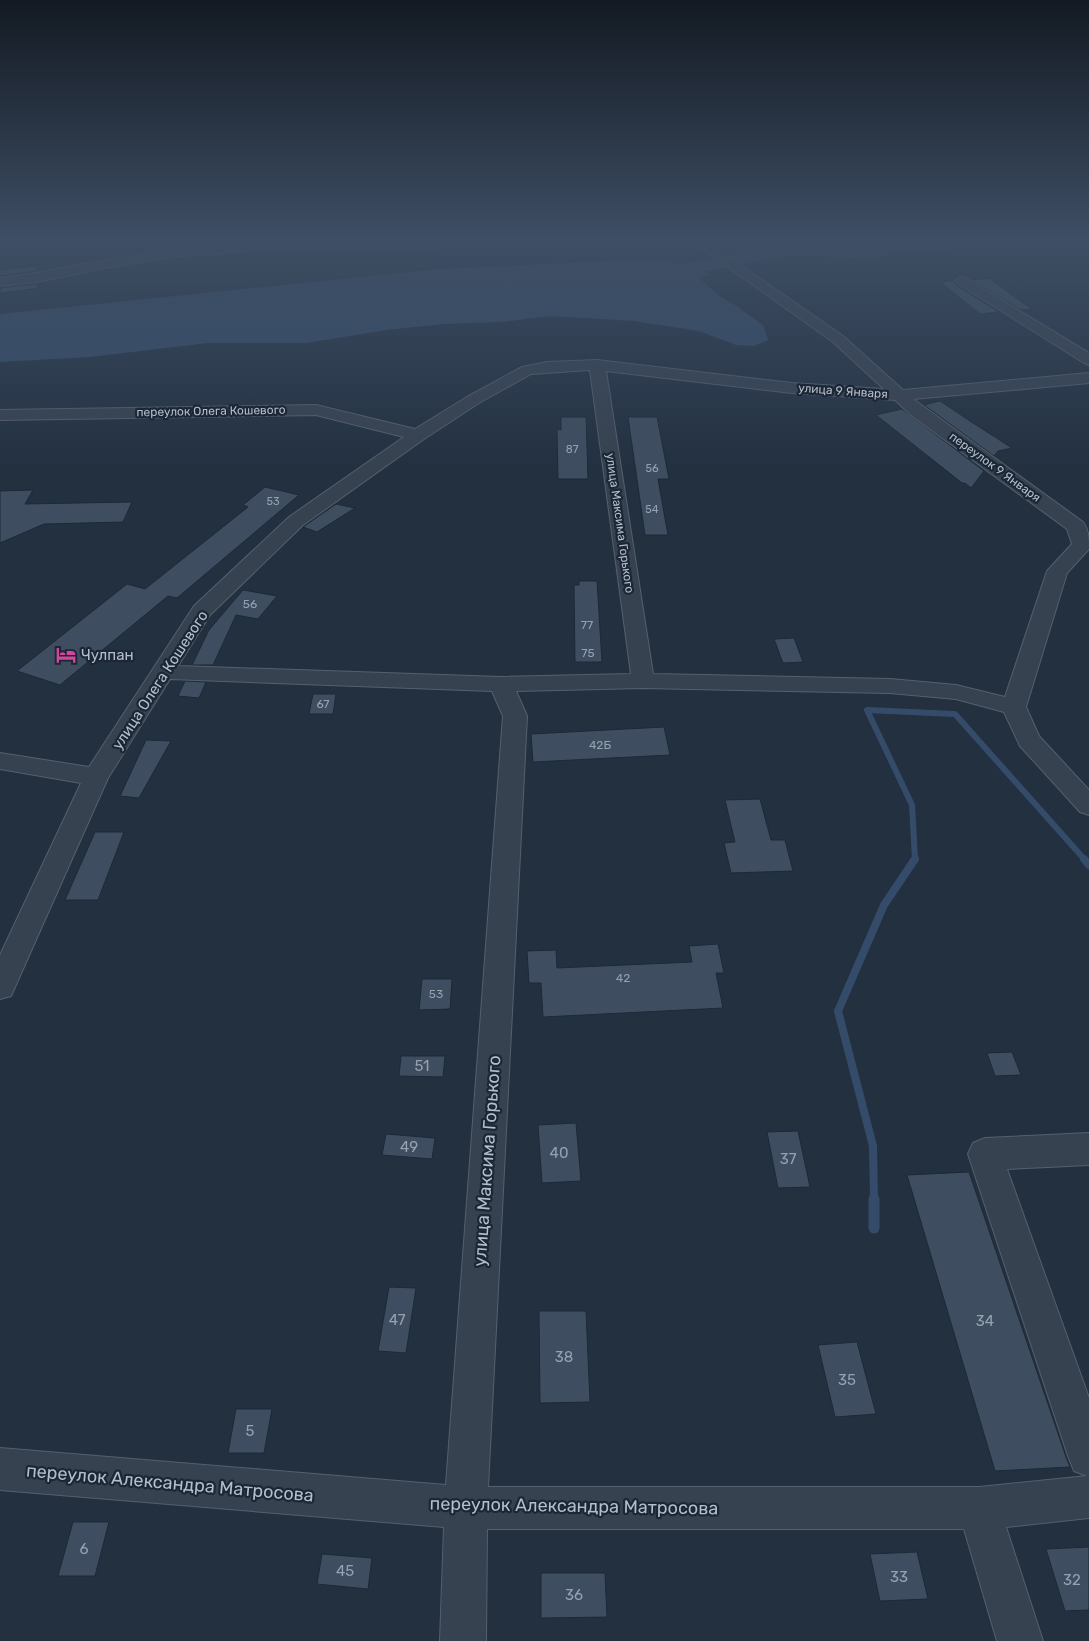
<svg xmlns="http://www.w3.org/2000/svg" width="1089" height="1641" font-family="Rubik,sans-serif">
<rect width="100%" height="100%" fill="#223040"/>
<!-- water -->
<path fill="#344c69" d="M814 240H973L948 251H921L912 254 898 252 869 259 825 256H775L742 260 727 252 768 244Z
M667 258 684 269 698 268 709 275 699 278 718 295 735 305 763 325 768 340 754 346 736 345 699 331 634 321 550 316 503 322 444 324 386 330 307 343H208L90 357 0 362V314L439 269Z"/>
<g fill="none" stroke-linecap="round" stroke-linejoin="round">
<!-- stream-far2 -->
<path stroke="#344c69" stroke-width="6" d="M915 860 912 805 867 710 955 714 1085 860"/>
<!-- stream-far1 -->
<path stroke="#344c69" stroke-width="8" d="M1084 859 1089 865
M874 1200 873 1146 838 1011 884 905 915 859"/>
<!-- stream -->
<path stroke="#344c69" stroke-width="11" d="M874 1199V1228"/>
<!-- river -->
<path fill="#344c69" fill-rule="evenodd" d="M839 240H922L919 244 912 246 784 256 638 285 630 284 627 279 630 274 638 273 784 244Z"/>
</g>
<!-- building -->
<path fill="#3e4e60" stroke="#1e2937" d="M37 266V271L0 276V270Z
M989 278 1009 293 1032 309 1021 310 971 280Z
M953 281 956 285 999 312 980 314 940 282Z
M37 284 38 288 0 293V288Z
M940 401 970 421 1012 448 998 451 994 456 924 405Z
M902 409 984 471 971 488 965 483H962L876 415Z
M561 417H586L588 479H558L557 429 561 430Z
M628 417H657L669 479H658L668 535H645Z
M265 487 299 495 177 598 168 596 60 685 17 671 127 584 145 589 248 507 243 505Z
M33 490 25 504 132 502 123 522 44 524 0 543V491Z
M336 504 355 508 317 532 303 527Z
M579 581H597L602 662H575L574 585H579Z
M243 590 277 596 258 619 236 615 213 665H192L209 630Z
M794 638 803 662 783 663 774 639Z
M185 681 206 682 199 698 178 696Z
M313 694H336L333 714H309Z
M664 727 670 755 533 762 531 734Z
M146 740 171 741 139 798 120 796Z
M760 799 771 840H785L793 871 731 873 724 843 735 842 725 800Z
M95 832H124L98 900H65Z
M718 944 724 973H716L723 1008 543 1017 541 983H529L527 951 556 950 557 968 692 962 689 946Z
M422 979H452L450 1009 419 1010Z
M1012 1052 1021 1075 995 1076 987 1053Z
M401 1056H445L443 1077 399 1076Z
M576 1123 581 1181 542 1183 538 1125Z
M798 1131 810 1187 778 1188 767 1132Z
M386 1134 435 1138 432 1159 382 1155Z
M969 1172 1066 1457 1070 1467 995 1471 907 1175Z
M389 1287 416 1288 406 1353 378 1351Z
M539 1311H586L590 1402 540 1403Z
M857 1342 876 1414 835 1417 818 1345Z
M236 1409H272L264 1453H228Z
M73 1522H109L95 1576H58Z
M1089 1547V1610L1065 1611 1046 1549Z
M917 1552 928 1599 880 1601 870 1554Z
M322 1554 372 1558 368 1589 317 1584Z
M541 1573H605L607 1617 541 1618Z"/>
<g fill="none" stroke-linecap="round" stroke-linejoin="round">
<defs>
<path id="minor" d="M355 240H490L484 244 413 249 370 247 281 249 180 256 109 267 37 282 0 286V278C61 271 119 255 180 248 238 242 297 241 355 240Z
M690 240H704L843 336 903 390 1089 373V383L913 399 1083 522C1089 530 1089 539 1089 549L1067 573 1026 707 1039 736 1089 790V815L1080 812 1020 746 1004 712 956 699 890 693 643 688 516 691 527 716 488 1487H979L1087 1476 1074 1471 1068 1456 968 1154 973 1143 985 1138 1089 1133V1165L1007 1169 1089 1398V1518L1006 1527 1043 1641H997L964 1529H487L486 1641H440L444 1527 0 1490V1448L446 1485 503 716 492 691 170 679 108 778 15 987 11 996 0 999V955L81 783 0 769V753L89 767 194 606 289 517 404 437 316 415 0 420V410L316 405 415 429 467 397 522 367 547 362 597 360 792 383 884 389 833 342ZM590 370 631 674 501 677 178 666 210 615 303 525 424 439 479 403 531 374ZM606 371 792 393 895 400 911 415 1067 529 1072 544 1047 571 1005 697 956 685 890 679 653 674Z
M962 276 1089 353V365L1084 363 957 283 955 280Z"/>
</defs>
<!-- minor casing -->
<use href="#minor" stroke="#55606e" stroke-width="2"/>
<!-- minor -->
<use href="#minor" fill="#374250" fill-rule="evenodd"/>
</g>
<!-- sky -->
<linearGradient id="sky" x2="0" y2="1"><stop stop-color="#131a23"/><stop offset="0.51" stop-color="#3e4e64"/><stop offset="1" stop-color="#3e4e64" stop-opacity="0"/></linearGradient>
<rect width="1089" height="469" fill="url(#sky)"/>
<!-- icons -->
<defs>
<symbol id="hotel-bare" viewBox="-9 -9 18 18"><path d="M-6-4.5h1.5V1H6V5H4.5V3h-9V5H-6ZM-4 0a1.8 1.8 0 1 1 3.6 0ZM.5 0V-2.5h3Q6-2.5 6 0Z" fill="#d1479c" stroke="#1c2735" stroke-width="2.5" paint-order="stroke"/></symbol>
</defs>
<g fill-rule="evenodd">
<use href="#hotel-bare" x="52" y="641" width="28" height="28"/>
</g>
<g text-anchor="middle" stroke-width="4.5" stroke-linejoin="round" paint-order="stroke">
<!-- far-number labels -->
<g font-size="11" fill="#96a1b0">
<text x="572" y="453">87</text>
<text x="652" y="472">56</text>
<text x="273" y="505">53</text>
<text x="652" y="513">54</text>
</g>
<!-- far-street labels -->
<g font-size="12" fill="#b3bdcb" stroke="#1c2735">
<text transform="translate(843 391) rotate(4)" y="4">улица 9 Января</text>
<text transform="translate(211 411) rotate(-1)" y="4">переулок Олега Кошевого</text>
<text transform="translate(995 467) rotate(36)" y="4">переулок 9 Января</text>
<text transform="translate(620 523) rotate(82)" y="4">улица Максима Горького</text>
</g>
<!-- number labels -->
<g font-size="12" fill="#96a1b0">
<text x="250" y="608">56</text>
<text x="587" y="629">77</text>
<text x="588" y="657">75</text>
<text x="323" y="708">67</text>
<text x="600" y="749">42Б</text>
<text x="623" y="982">42</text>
<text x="436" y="998">53</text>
</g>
<!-- poi labels -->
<g font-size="15" fill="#b3bdcb" stroke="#1c2735" text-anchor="start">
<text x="81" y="660">Чулпан</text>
</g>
<!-- street labels -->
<g font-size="15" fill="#b3bdcb" stroke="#1c2735">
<text transform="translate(160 680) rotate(-57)" y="5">улица Олега Кошевого</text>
</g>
<!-- near-number labels -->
<g font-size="15" fill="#96a1b0">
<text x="422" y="1071">51</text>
<text x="409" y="1152">49</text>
<text x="559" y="1158">40</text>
<text x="788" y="1164">37</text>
<text x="397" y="1325">47</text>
<text x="985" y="1326">34</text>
<text x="564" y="1362">38</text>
<text x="847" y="1385">35</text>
<text x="250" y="1436">5</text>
<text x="84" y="1554">6</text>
<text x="345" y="1576">45</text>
<text x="899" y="1582">33</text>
<text x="1072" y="1585">32</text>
<text x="574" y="1600">36</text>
</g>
<!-- near-street labels -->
<g font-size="18" fill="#b3bdcb" stroke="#1c2735">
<text transform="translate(487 1161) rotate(-86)" y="6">улица Максима Горького</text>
<text transform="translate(170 1483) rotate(5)" y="6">переулок Александра Матросова</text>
<text transform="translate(574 1506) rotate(1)" y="6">переулок Александра Матросова</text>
</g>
</g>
</svg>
